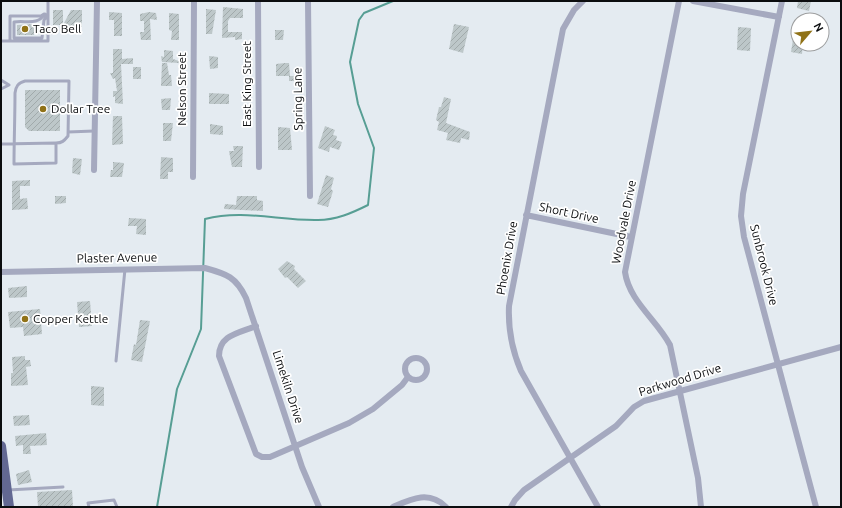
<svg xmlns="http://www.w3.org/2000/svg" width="842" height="508" font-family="Ubuntu,sans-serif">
<defs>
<pattern id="building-hatch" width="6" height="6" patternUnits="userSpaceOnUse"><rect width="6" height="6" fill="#bdc7c9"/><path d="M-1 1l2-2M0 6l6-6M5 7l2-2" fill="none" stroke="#a1aaab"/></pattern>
</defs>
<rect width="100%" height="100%" fill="#e4ebf1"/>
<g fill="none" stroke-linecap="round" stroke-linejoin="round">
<!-- stream -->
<path stroke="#579e94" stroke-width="2" d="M157 507 177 389 201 329 205 219C243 209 280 221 318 220 336 220 352 213 368 205L374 148 358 104 350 62 359 20 364 13 393 1"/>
</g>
<!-- building -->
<path fill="url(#building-hatch)" d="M798 1H811L809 11 797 8Z
M223 7 243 9V18H230L228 21V32H242V39L235 40V37L222 38Z
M206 9 216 10 212 34H206Z
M53 10H63V25H53Z
M71 10H82V27L63 25Z
M109 12 122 13V36H114V20H109Z
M149 12 156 13 157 20 150 19 151 40H141L140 32H144V21H140V14Z
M169 13 179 14V40H171L172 31 169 30Z
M34 24V35H17V25Z
M454 24 469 27 463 53 449 49Z
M738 27 751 28 750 51 737 50Z
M795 27 798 28V44H803L802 54 791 52Z
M275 30H284L283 40H275Z
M113 49H122V59L133 58V64H121L123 104 115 103V96L113 97V91H117L115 78 113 79 110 73H113Z
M164 50 173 51V59L179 61V63L162 62 161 56 164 57Z
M209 56 218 57V68L210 69Z
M162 63H167L169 75H171L172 86H161Z
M285 63H289L290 76H295V81H289V76H276V64Z
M133 67H141V79H133Z
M25 90H60V131H29L25 127Z
M209 93 229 94V104H209Z
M444 97 451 99 446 123 470 132 469 140 461 138 460 143 446 140 448 133 437 130 439 122 436 120 439 107H441Z
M171 98 170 110H162L161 99Z
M113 116H122L123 144 112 145Z
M163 123H173L171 141H163Z
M210 124 223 126V135L210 134Z
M325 126 335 130 333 135 337 136 336 140 342 142 339 150 330 147 329 152 318 148Z
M278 127 290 128 292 150H278Z
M233 146H243L242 167H232L229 151H234Z
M161 157 173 158V172H168V179H160Z
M73 158 82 159 80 175 72 173Z
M113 162 124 163 122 177H110L111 170H113Z
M326 175 334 178 331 189 333 191 328 207 317 204Z
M30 180V186H20V199L27 198 28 209 12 210V181Z
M55 196H66V203L55 204Z
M237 196H257V200L263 201V211L224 209 225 204 236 205Z
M129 218 146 219V235L136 234 137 226H128Z
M287 261 295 266 294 269 306 281 298 288 287 277 285 278 278 269Z
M27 286V297L9 298 8 288Z
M90 301 92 326 79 327 77 302Z
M40 309 42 334 24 336 23 327 10 328 8 312Z
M140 320 150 321 142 362 131 360 134 344 136 345Z
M25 356V360H30L31 366 26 367 28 385 11 386V373H13L12 357Z
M91 386 104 387V406L91 405Z
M29 415 30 425 14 426 13 416Z
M46 433 47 445 30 446 31 454H23V445L16 446 15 436Z
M29 470 32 482 18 485 16 474Z
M72 490 73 507H38L37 492Z"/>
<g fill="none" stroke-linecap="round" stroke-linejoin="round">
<!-- service -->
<path stroke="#a5a9bf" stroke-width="3" d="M45 14C37 26 26 20 14 22V38H42L44 20 48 15
M1 41H48V1
M10 41V16H41L44 14
M1 80 9 85 1 89
M68 132 94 131
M1 144 56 143C62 143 64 141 68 136L69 81H25C18 83 16 86 15 93 15 117 14 141 14 164L56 163V143
M116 361 125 269
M8 490 63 487
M89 507 88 503 114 500 117 507"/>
<!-- minor -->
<path stroke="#a5a9bf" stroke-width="6" d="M258 1 259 167
M308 1 310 196
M583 1 574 10 563 29 509 306C508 328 512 350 521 371L598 507
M679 1 625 272C629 301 657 320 670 345L698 478 701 507
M693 1 779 17
M782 1 743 194 741 216 744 237 816 507
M94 170 97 1
M193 177 194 1
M526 215 631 237
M1 272 205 268C227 274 236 277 246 298L302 467 319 507
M256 326C239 333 219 335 219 356L256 454 262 457H270L349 423 373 409 402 385 408 377
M405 369a11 11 0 1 1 22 0a11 11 0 1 1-22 0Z
M393 507C411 499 429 490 446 507
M511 507 515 500 524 490 616 426 634 407 644 401 841 347"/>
<!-- trunk -->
<path stroke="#626892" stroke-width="10" d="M1 446 9 507"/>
</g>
<!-- markers -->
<g fill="#907217" stroke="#fff" stroke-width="1.5">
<circle cx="25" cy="29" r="4"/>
<circle cx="43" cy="109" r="4"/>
<circle cx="25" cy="319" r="4"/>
</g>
<g text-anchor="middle" stroke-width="3.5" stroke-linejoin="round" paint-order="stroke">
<!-- poi labels -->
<g font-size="12" fill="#0b0d0f" stroke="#fff" text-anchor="start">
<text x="33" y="33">Taco Bell</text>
<text x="51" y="113">Dollar Tree</text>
<text x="33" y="323">Copper Kettle</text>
</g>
<!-- street labels -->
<g font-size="12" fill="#0b0d0f" stroke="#fff">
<text transform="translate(247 84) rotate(-90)" y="4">East King Street</text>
<text transform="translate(182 89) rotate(-90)" y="4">Nelson Street</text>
<text transform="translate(298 99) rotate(-91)" y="4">Spring Lane</text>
<text transform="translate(569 213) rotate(12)" y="4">Short Drive</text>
<text transform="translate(624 222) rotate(-79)" y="4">Woodvale Drive</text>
<text transform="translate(117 258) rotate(-1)" y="4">Plaster Avenue</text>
<text transform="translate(507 258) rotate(-80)" y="4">Phoenix Drive</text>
<text transform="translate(764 265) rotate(76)" y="4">Sunbrook Drive</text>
<text transform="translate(680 380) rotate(-17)" y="4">Parkwood Drive</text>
<text transform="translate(288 387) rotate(72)" y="4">Limekiln Drive</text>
</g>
</g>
<!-- border -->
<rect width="842" height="508" fill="none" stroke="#0b0d0f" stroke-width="4"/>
<!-- north arrow -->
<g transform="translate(810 32) rotate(62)"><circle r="19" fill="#ffffff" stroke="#9d9e9f"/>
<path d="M0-3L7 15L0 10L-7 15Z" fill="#907217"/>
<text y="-6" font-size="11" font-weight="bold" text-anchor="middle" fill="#0b0d0f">N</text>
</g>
</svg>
